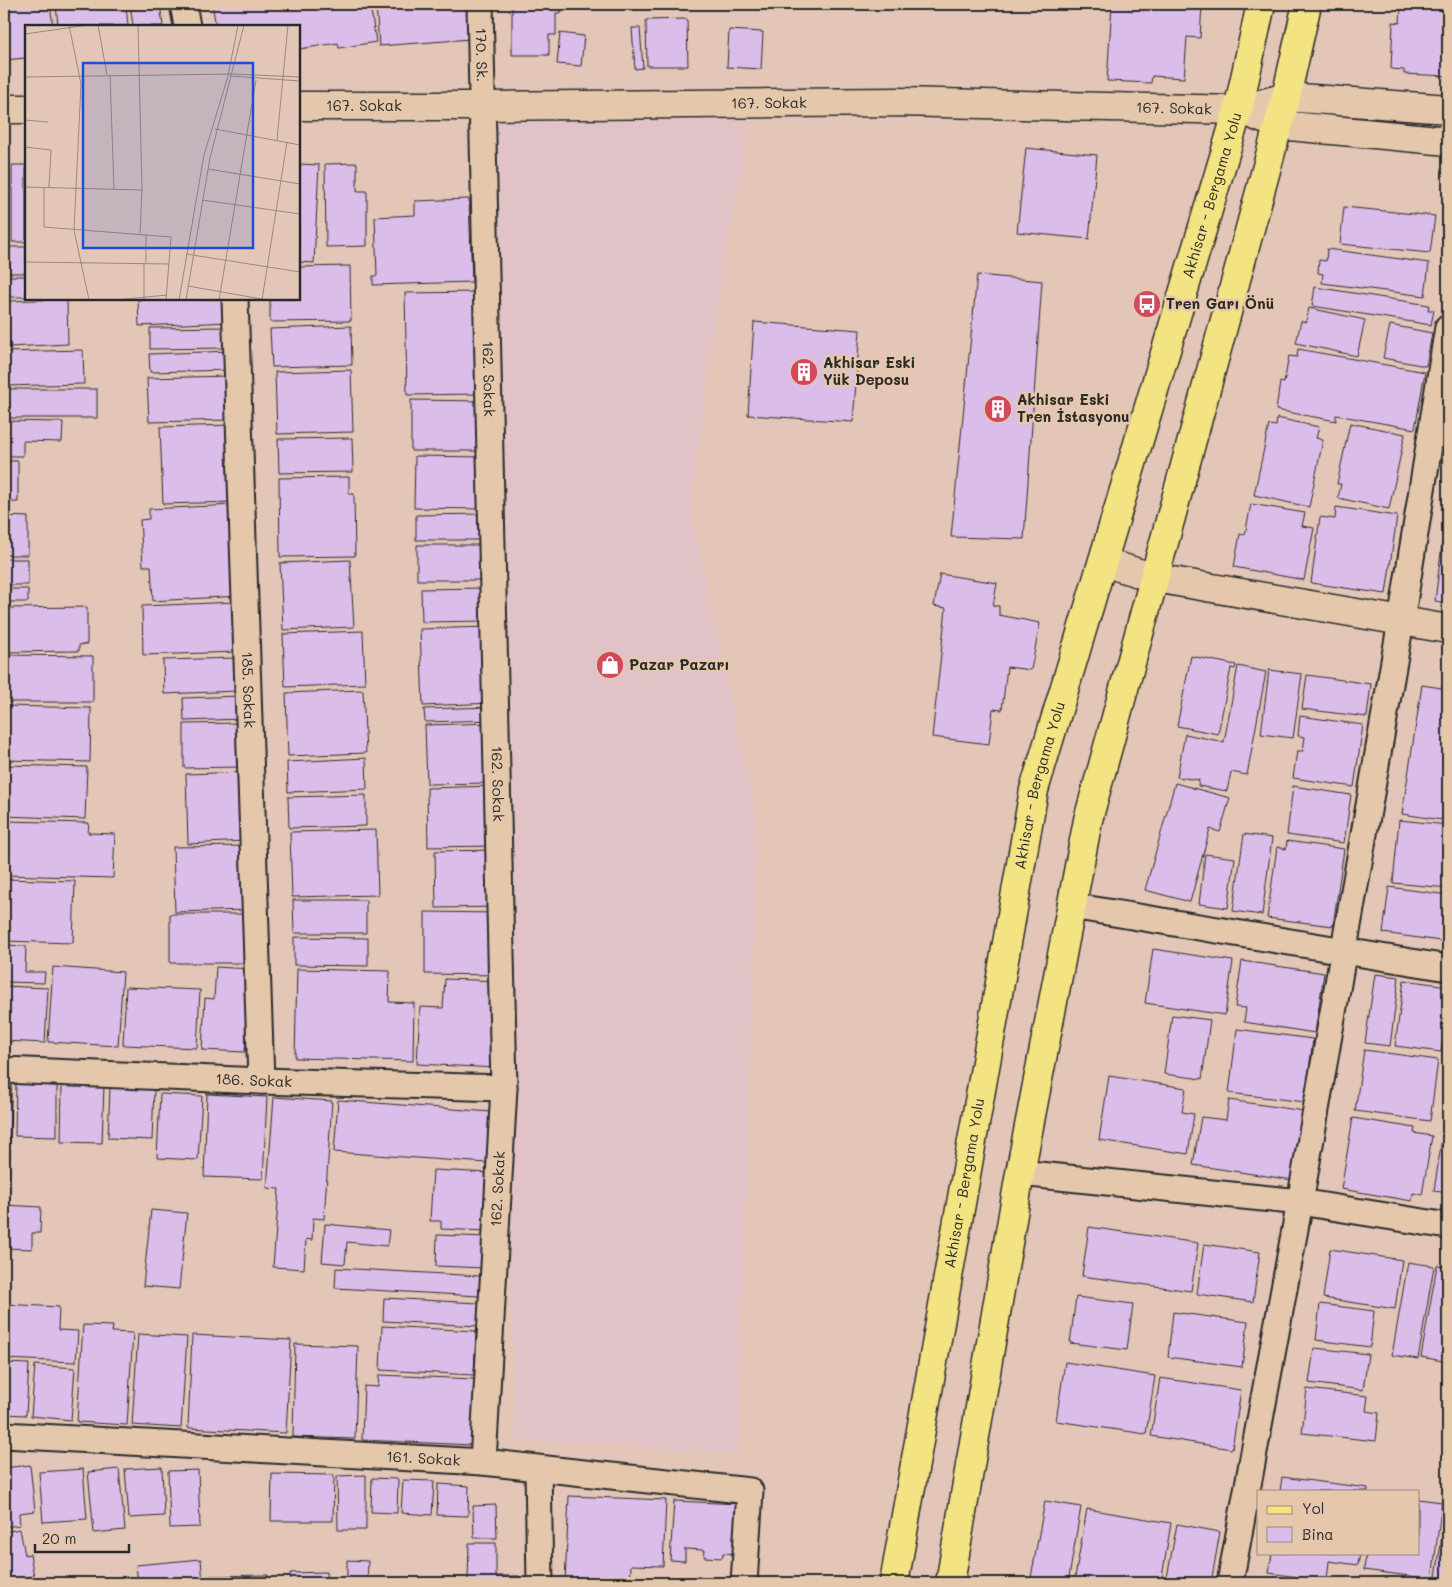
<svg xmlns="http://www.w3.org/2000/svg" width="1452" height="1587" font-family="Mali,sans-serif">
<rect width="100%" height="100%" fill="#e3c6b8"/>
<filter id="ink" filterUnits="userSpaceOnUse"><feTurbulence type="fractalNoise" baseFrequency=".02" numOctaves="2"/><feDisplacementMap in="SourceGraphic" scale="10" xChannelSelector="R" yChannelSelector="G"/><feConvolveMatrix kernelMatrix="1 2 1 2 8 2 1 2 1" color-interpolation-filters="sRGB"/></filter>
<g filter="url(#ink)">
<!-- built -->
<path fill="#e1c3c7" d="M483 106 753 107 722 269 690 510 757 820 738 1453 515 1439Z"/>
<!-- building -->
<path fill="#dbbdea" stroke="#2b2b2b" d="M4 4H50L53 26H26V58L4 60Z
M56 4H101L102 6 126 4 128 26H58Z
M130 4H160L163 26H133Z
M212 4H370L376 42 339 48 338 43 299 49V26H216Z
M376 4H468L471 39 379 46Z
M512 4H561V13H556V35H549V55H512Z
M1112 4H1202L1200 38 1187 37 1184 78 1152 76 1151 83 1107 81Z
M1401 4H1448V76L1404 74V70L1391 69 1393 22 1400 23Z
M687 19 688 66H647L646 20Z
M632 28H640L643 68 635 69Z
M729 30 763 32 761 69 727 67Z
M560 33 584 36 581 66 557 64Z
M1026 148 1097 155 1089 239 1017 232Z
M357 163V191H367V246L326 247 325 164Z
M299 164 319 165 314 263 299 262Z
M12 165H26V242H12Z
M469 199 472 282 373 285V276H377L375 217 415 215V201Z
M1344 207 1435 216 1430 253 1340 244Z
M10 247H26V273H9Z
M1327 249 1429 263 1425 296 1322 283 1323 274 1318 273 1319 260 1326 261Z
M350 266 351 321 270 322V299H299V267Z
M977 275 1042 281 1024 539 951 537Z
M7 276H26V297H7Z
M1315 287 1429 305 1428 310H1434L1431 325 1312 306Z
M480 292 482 394 407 395 405 293Z
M67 299 68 344 9 347 7 301Z
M138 299H229L230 322 139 326Z
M1309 308 1365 320 1357 356 1296 343 1301 321 1306 322Z
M754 322 860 330 853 422 748 415Z
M1390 325 1432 333 1426 366 1383 358Z
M351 326 352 365 272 367 270 329Z
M229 327V348L150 349V328Z
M1298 349 1425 372 1415 429 1336 415V421L1276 410 1280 382 1284 383 1289 356 1297 357Z
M83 350 84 384 5 386 4 352Z
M231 351 232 370 150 372 149 354Z
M351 370 353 432 277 434 275 372Z
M230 376 232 420 149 422 147 378Z
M4 389H97V418H4Z
M411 400 484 401 483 451H411Z
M1277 418 1319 427 1316 438 1323 440 1309 507 1254 495 1269 425 1276 426Z
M4 421 63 422 62 442 23 441V456H4Z
M1350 423 1405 434 1389 509 1338 498 1341 484H1337Z
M233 425 236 502 163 504 160 427Z
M352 438 353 472 279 473 278 439Z
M415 456 485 457V509L414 508Z
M4 461H18V502H4Z
M349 477V494H354L355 556 280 557 279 478Z
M1251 504 1305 513 1302 526 1314 528 1304 580 1234 567 1240 534 1245 535Z
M234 505 240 596 153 601 151 566H143L140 520 149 519V509Z
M1336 507 1397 516 1386 594 1311 583 1320 517 1335 519Z
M486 514V540H416V515Z
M4 516 28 517V555H4Z
M1444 528 1448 529V603L1435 601Z
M417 545H487V580H417Z
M4 559H28V585H4Z
M350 560 354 627 283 630 280 563Z
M940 574 997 583 993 606H999V615L1040 623 1031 670 1007 667 1002 710 993 709 989 744 932 737 946 608 934 606Z
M486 588 487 621 422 622 421 589Z
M4 589H28V602H4Z
M236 602 238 652 143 655 142 606Z
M87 607V644L79 645V651L4 652V608Z
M489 627 492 703 423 706 420 629Z
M363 631 365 684 285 687 283 634Z
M4 655 93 656V702H4Z
M1191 656 1236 665 1235 669 1231 668 1218 734 1177 726Z
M237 658 238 691 164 694 163 660Z
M1238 666 1266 672 1247 775 1231 772 1227 791 1198 786 1199 780 1177 777 1185 734 1224 742Z
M1269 670 1302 674 1293 738 1261 734Z
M1307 675 1371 684 1367 717 1302 709Z
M1422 685 1448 689V817L1443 816 1442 820 1402 814Z
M363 690 366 753 288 756 286 693Z
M241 696 242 719 184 721 183 698Z
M4 706 91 708 90 762 4 760Z
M494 707V720L425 722 424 709Z
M1300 716 1363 725 1354 787 1293 778 1297 751H1303L1305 737 1298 736Z
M241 723V767L184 768V724Z
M493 723 494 783 427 784 425 725Z
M366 758 367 789 288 792 287 762Z
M4 765 87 767 85 819 4 816Z
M243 772 245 841 188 844 186 774Z
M1175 783 1230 798 1220 832 1210 829 1190 902 1145 890Z
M494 786 496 846 428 847 427 788Z
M1293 786 1351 795 1344 843 1287 835Z
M366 795V826L289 828 288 797Z
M1399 820 1448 825V888L1393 883Z
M4 821 89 823 88 833 115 834 113 878 4 875Z
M376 830 378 895 292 897 290 832Z
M1244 834 1272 838 1262 915 1233 911Z
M1287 841 1344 849 1333 926 1267 918 1277 847 1286 849Z
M246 846 248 910 175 912 173 847Z
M497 850 499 907 436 908 435 851Z
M1205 854 1235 858 1228 908 1199 904Z
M4 879 75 881 73 943 4 941Z
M1389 887 1448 895V942L1383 933Z
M293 900H366V933H294Z
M425 912 499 913V975L425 974Z
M170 914H250V963H170Z
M294 937 368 938V966L294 965Z
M4 945 26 946 25 972H45L44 983 4 982Z
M1153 949 1233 961 1225 1015 1145 1003Z
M1242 961 1324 973 1315 1033 1244 1022 1246 1008 1235 1007Z
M53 967 123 972 118 1046 48 1042Z
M216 967 250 969 245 1052 202 1050 205 998 214 999Z
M297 969 390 971 389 1002 414 1003 413 1061 295 1058Z
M1375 974 1399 977 1390 1046 1365 1043Z
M445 979 501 981 497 1068 417 1064 420 1007 443 1008Z
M1404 980 1448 986V1022H1445L1441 1052 1395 1046Z
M4 986 48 988 45 1043 4 1041Z
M126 987 200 990 197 1048 123 1045Z
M1172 1015 1210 1020 1202 1079 1164 1074Z
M1237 1029 1313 1039 1305 1102 1229 1093Z
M1364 1050 1438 1060 1430 1121 1355 1111Z
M1109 1076 1186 1088 1182 1112 1194 1114 1188 1154 1099 1140Z
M4 1080H12L9 1144 4 1143Z
M16 1081H57V1137L15 1136Z
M62 1082 104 1084 102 1143 61 1142Z
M110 1088 154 1089 152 1140 108 1138Z
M160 1094 202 1096 198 1160 157 1158Z
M207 1094 267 1097 263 1179 204 1177Z
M274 1097 332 1101 324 1219 313 1218 312 1240 306 1239 304 1269 273 1267 279 1189 267 1188Z
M338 1100 491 1112 487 1163 334 1152Z
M1229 1100 1304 1111 1293 1180 1193 1165 1201 1117 1226 1120Z
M1353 1118 1415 1128 1414 1133 1432 1136 1422 1195 1413 1193 1412 1201 1341 1189Z
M1442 1138 1448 1140V1193L1434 1191Z
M4 1149H10L8 1199H4Z
M433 1170 489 1173 486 1231 441 1229V1221H430Z
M4 1205 41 1207 40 1233H32V1249L4 1248Z
M151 1210 187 1213 179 1289 143 1286Z
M325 1224 389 1230 387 1246 347 1242 345 1264 322 1262Z
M1089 1227 1198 1243 1191 1291 1082 1276Z
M437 1235 486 1237 485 1268 436 1266Z
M1204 1244 1260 1252 1253 1302 1197 1294Z
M1330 1249 1402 1260 1395 1309 1323 1298Z
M1408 1262 1434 1266 1418 1359 1392 1355Z
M1437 1265 1448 1267V1362L1421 1357Z
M336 1268 480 1276 479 1296 335 1288Z
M1076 1297 1133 1304 1127 1350 1070 1343Z
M384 1298 479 1303 478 1326 383 1321Z
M4 1304 59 1307 58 1330 78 1331 76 1362 4 1359Z
M1320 1304 1374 1311 1370 1347 1316 1340Z
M1173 1312 1248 1322 1242 1367 1168 1357Z
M83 1325 113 1326 112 1332 133 1333 127 1425 77 1422Z
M382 1326 476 1331 474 1375 380 1370Z
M138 1334 187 1337 181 1428 132 1425Z
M192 1335 291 1340 286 1433 188 1428Z
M295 1344 358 1346 355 1439 293 1437Z
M1314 1348 1368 1354 1363 1390 1309 1383Z
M1065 1362 1155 1376 1146 1434 1056 1421Z
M4 1363 29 1364 26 1415 4 1414Z
M35 1365 75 1368 71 1420 31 1416Z
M379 1375 475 1379 472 1445 362 1440 364 1386 378 1387Z
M1160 1378 1241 1390 1232 1449 1151 1436Z
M1307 1389 1368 1396 1366 1411 1379 1413 1376 1441 1302 1433Z
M30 1465 35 1511 19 1513 20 1525 4 1527V1468Z
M162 1467 164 1516 129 1518 125 1469Z
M83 1469 87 1519 43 1522 39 1472Z
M119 1469 125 1530 94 1533 88 1472Z
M198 1470 200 1527 170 1528 168 1471Z
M272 1474 334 1475 333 1521H271Z
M366 1475V1530H338L337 1476Z
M1282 1477 1368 1488V1491H1280Z
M372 1478 398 1479 397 1513 371 1512Z
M403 1480 434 1481 432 1515 401 1513Z
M438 1484 469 1486 468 1516 437 1515Z
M569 1496 666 1500 663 1566 631 1565 630 1583H565Z
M1418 1499 1442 1502 1432 1579 1364 1570 1366 1553H1418Z
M674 1501 740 1504 737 1554 723 1553 722 1558 704 1557 705 1550 685 1549V1561L670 1560Z
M1045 1501 1081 1507 1068 1583H1030Z
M1447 1504H1448V1583H1435Z
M496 1505 497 1538H474L473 1506Z
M1087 1509 1171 1523 1161 1583H1074Z
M1177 1524 1220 1532 1211 1583H1166Z
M20 1529 25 1555 30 1554 34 1576 4 1581V1532Z
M469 1543H496V1576H519V1583H468Z
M1272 1553H1360L1358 1565 1329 1561 1327 1581 1269 1573Z
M201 1559 203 1583H138L136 1565Z
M347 1560 368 1561 367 1583H347Z
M326 1572 327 1583H291L290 1573Z
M268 1575V1583H209V1576Z
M1273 1578 1302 1583H1272Z
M57 1579 58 1583H27Z"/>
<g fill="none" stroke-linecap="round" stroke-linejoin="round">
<defs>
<g id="street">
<path d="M183 4 187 26"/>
<path id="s1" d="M480 4 504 1088 483 1462"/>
<path id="s2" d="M235 299 261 1081"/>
<path d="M1071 906 1448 968"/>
<path id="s3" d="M4 1070 261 1081 504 1088"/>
<path d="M1020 1173 1300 1202 1448 1226"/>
<path id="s4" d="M4 1435 483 1462 750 1491 744 1583"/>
<path d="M538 1469 540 1583"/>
<path d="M1230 1583 1300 1202 1401 621 1448 327"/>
</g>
<g id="secondary">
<path id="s5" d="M299 106H483L898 102 1238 110 1286 97 1448 109"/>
<path d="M4 109H26"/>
<path d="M1256 116 1279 125 1448 141"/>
<path d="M1103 562 1155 578 1448 629"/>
</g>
<g id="primary">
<path id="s6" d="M894 1583 1034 790 1238 110 1261 4"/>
<path d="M950 1583 1020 1173 1088 820 1286 97 1307 4"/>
</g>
</defs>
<!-- street casing -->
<use href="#street" stroke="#2b2b2b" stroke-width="29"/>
<!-- secondary casing -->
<use href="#secondary" stroke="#2b2b2b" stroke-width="31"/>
<!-- primary casing -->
<use href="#primary" stroke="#2b2b2b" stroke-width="31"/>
<!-- street -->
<use href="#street" stroke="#e5c8ac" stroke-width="25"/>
<!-- secondary -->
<use href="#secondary" stroke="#e5c8ac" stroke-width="28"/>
<!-- primary -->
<use href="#primary" stroke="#f4e382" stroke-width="28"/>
</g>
</g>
<!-- icons -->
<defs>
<symbol id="bus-disc" viewBox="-11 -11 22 22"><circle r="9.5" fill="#d1495b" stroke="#e5c8ac"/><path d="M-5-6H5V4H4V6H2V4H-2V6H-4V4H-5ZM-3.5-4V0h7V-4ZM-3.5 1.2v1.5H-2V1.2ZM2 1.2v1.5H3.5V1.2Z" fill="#fff"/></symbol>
<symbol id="building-disc" viewBox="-11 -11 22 22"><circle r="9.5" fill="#d1495b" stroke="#e5c8ac"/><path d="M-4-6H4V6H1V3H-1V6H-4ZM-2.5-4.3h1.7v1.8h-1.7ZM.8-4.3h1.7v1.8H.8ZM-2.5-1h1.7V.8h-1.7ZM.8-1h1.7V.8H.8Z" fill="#fff"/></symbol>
<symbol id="shop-disc" viewBox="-11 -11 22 22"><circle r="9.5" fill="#d1495b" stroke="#e5c8ac"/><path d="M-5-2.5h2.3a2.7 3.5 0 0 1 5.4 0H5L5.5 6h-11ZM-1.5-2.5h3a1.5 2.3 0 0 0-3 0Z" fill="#fff"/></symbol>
</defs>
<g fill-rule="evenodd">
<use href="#bus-disc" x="1131" y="288" width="32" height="32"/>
<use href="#building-disc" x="788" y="356" width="32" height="32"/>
<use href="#building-disc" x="982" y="393" width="32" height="32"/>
<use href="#shop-disc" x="594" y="649" width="32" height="32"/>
</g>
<g text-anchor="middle" stroke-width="5" stroke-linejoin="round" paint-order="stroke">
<!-- street labels -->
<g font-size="15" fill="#2b2b2b" stroke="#e5c8ac">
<text dy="5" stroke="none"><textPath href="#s1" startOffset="51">170. Sk.</textPath></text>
<text dy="5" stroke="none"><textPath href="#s5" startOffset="470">167. Sokak</textPath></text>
<text dy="5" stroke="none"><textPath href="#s5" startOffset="65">167. Sokak</textPath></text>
<text dy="5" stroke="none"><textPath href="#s5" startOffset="875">167. Sokak</textPath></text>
<text dy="5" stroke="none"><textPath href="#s6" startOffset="1426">Akhisar - Bergama Yolu</textPath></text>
<text dy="5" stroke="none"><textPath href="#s1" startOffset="375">162. Sokak</textPath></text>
<text dy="5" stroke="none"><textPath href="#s2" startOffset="391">185. Sokak</textPath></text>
<text dy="5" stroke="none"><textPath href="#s1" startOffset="780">162. Sokak</textPath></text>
<text dy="5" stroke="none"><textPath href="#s6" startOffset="811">Akhisar - Bergama Yolu</textPath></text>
<text dy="5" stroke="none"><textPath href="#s3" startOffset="250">186. Sokak</textPath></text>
<text dy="5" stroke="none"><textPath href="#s6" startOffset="406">Akhisar - Bergama Yolu</textPath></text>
<text transform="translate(498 1189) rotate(-87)" y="5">162. Sokak</text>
<text dy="5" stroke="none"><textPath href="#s4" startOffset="420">161. Sokak</textPath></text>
</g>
<!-- poi labels -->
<g font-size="15" font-weight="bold" fill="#2b2b2b" stroke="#e5c8ac" text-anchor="start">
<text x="1166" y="309">Tren Garı Önü</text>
<text x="823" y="368">Akhisar Eski<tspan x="823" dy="17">Yük Deposu</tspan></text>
<text x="1017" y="405">Akhisar Eski<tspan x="1017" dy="17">Tren İstasyonu</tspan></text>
<text x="629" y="670">Pazar Pazarı</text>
</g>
</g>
<!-- overview -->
<g transform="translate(25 25)">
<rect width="275" height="275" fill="#e3c6b8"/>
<path fill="none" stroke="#998880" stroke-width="1" d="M44 0 56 59 49 205 64 275M73 0 82 50M113 0 117 165 115 208M0 9 63 0M85 50 89 164M205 51 275 56M0 52 208 49 275 52M0 95 23 97M190 104 275 120M252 115 263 0M0 122 26 125 24 162M183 144 275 159M0 162 117 165M19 162V202L146 212 141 275M177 175 275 189M121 209V238M161 229 275 247M0 237 144 239M119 238V275M163 261 242 275M91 275 142 270M154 275 179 130 203 51 213 0M161 275 185 133 219 0M194 275 231 55M237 275 262 117"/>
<path fill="#1d4ed8" fill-opacity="0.15" stroke="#1d4ed8" stroke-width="2.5" d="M58 38H228V223H58Z"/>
<rect width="275" height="275" fill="none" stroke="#2b2b2b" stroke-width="2.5"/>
</g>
<!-- margin -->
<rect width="1452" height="1587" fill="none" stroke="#e5c8ac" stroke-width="20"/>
<rect x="10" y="10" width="1432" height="1567" fill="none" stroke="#2b2b2b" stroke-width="2" filter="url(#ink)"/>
<!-- legend -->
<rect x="1257" y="1490" width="162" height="65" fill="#e5c8ac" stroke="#9b8978"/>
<rect x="1267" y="1506" width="25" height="8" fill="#f4e382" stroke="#9b8978"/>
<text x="1302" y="1514" font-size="15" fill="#2b2b2b">Yol</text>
<rect x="1267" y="1527" width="25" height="15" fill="#dbbdea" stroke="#9b8978"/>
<text x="1302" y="1540" font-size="15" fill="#2b2b2b">Bina</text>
<!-- scale -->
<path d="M35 1544v8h94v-8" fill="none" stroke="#2b2b2b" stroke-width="2.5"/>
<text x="42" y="1544" font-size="15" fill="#2b2b2b" stroke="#e5c8ac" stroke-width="4" paint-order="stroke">20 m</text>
</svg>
